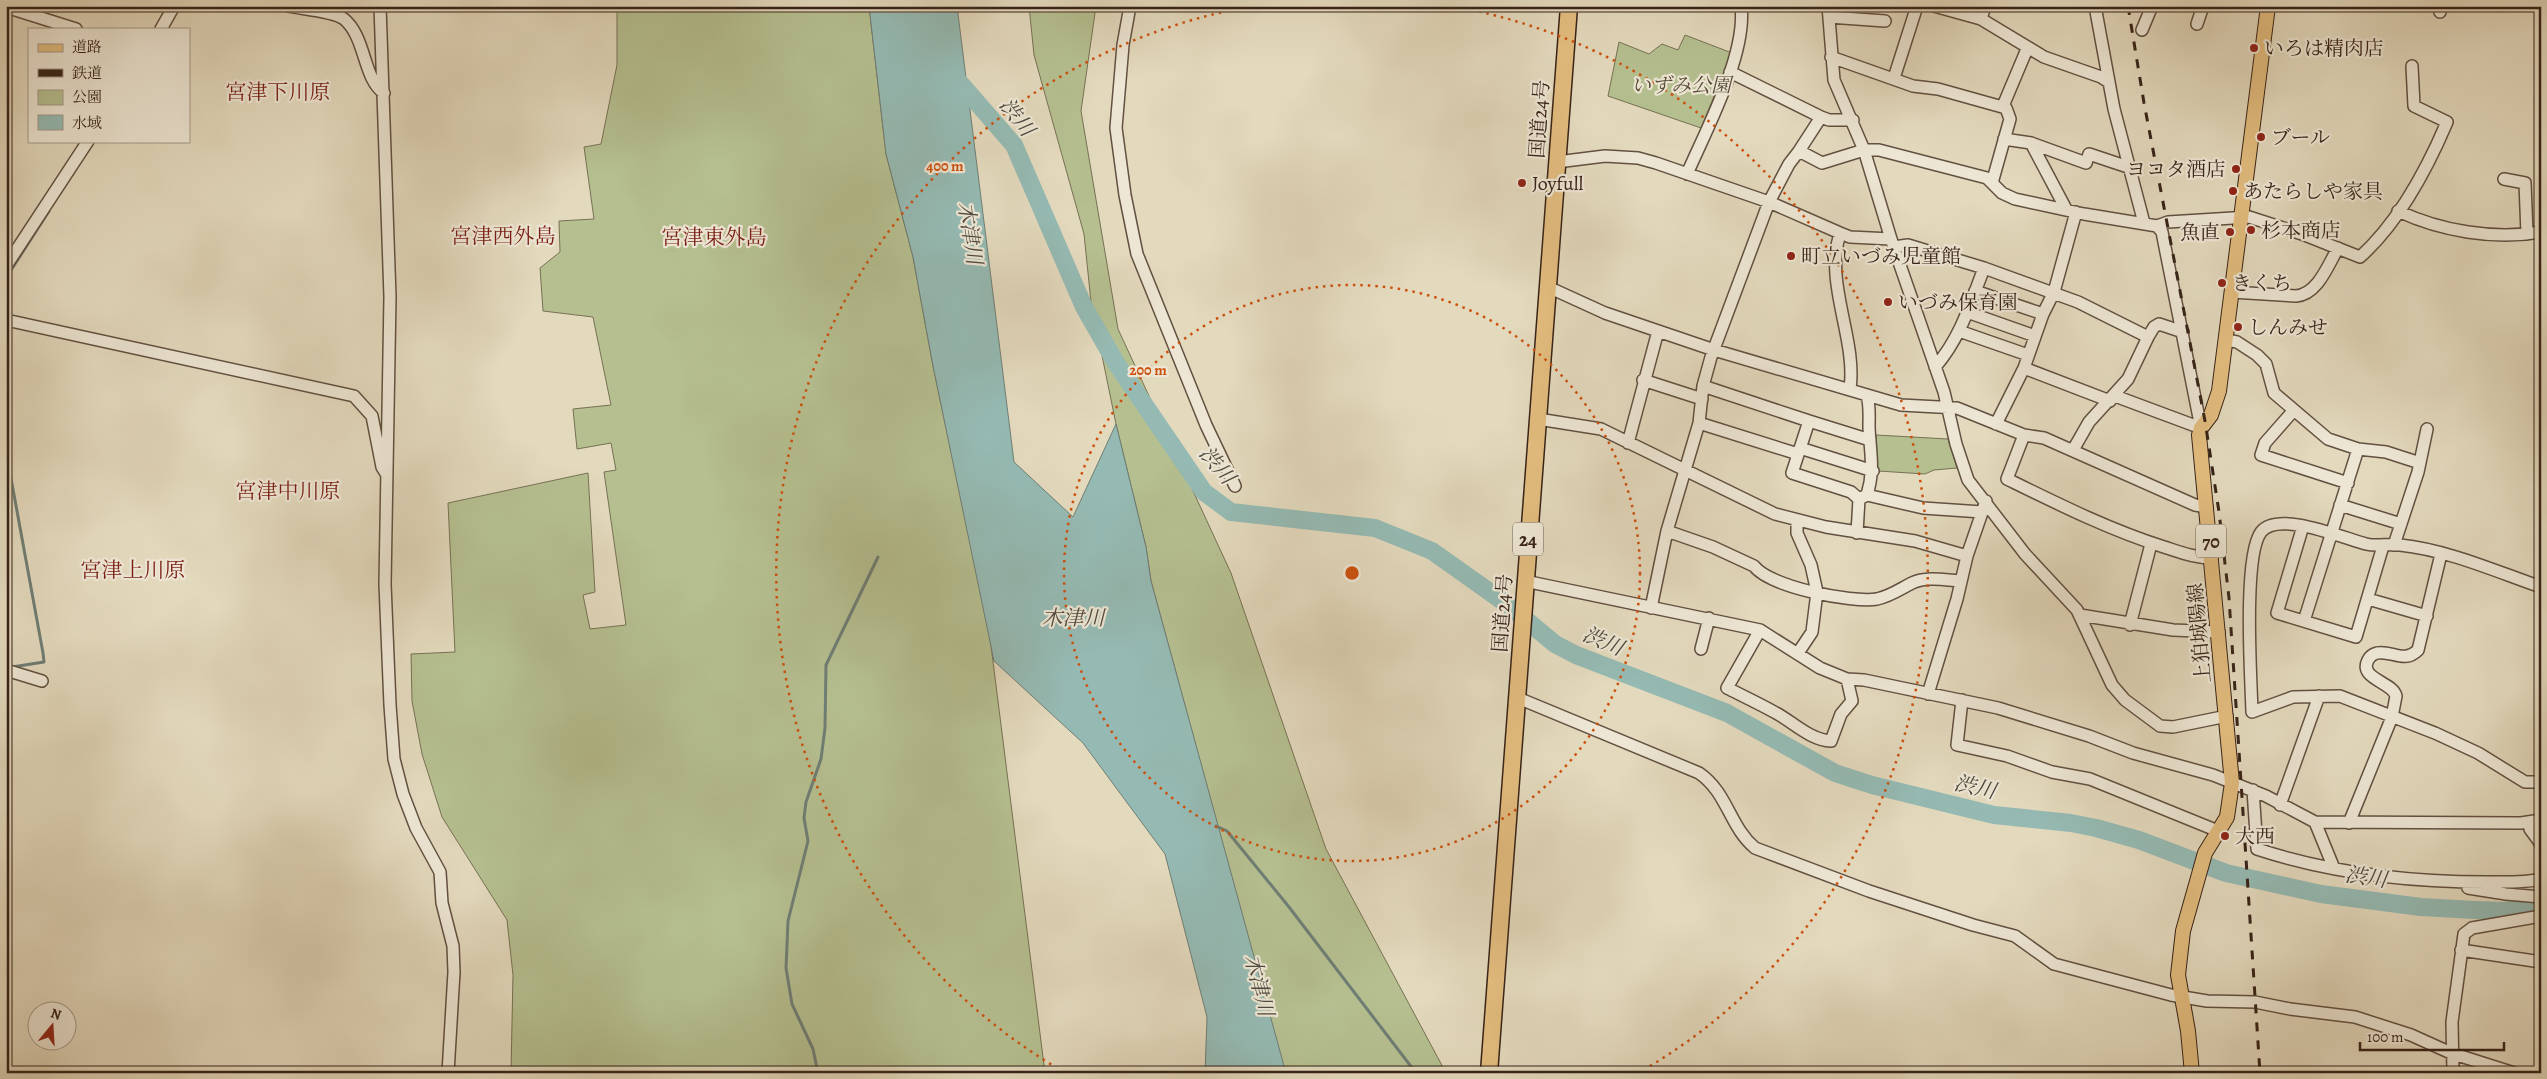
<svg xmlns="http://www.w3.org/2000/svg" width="2547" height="1079" font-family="Alegreya,'Noto Serif JP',serif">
<rect width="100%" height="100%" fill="#e3d9bd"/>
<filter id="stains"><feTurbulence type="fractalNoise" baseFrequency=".004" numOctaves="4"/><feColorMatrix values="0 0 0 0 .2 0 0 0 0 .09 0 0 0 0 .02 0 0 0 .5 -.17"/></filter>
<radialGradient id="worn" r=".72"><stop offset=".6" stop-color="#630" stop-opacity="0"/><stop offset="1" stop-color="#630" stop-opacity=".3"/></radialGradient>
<!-- green -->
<path fill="#b5bf90" stroke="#767154" d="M617 6H869L886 154 913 257 933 366 989 630 1045 1073H511L513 975 507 920 442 817 422 754 412 701 411 654 455 652 448 503 588 473 595 592 583 595 590 629 626 625 604 472 616 470 611 443 577 449 573 409 611 405 593 317 543 311 540 268 560 252 559 221 594 219 584 147 601 144 617 65Z
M1029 6H1096L1081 111 1118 329 1231 573 1326 849 1446 1073H1283V1066L1151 581 1146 547 1116 424 1091 302 1084 234 1034 55Z
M1685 35 1732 53 1701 128 1608 96 1619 42 1649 54 1662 44 1678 50Z
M1876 435 1948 439 1957 468 1934 470 1925 474 1878 471Z"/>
<!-- water -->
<path fill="#95bab3" stroke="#6f7e75" d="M869 6H957L1014 462 1073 517 1116 424 1146 547 1151 581 1284 1066 1283 1073H1205L1207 1017 1165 854 1083 743 994 661 933 366 913 257 886 154Z"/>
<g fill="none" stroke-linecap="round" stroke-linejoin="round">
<!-- stream -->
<path stroke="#6f7e75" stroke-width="3" d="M6 278 49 211
M6 451 43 653 44 662 12 667
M1216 826 1227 831 1289 907 1416 1073
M818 1073 813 1049 792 1004 786 968 788 921 808 841 804 818 806 802 821 759 825 728 826 665 878 557"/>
<!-- river -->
<path stroke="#95bab3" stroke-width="18" d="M953 75 1014 145 1084 307 1116 363 1204 492 1231 512 1375 528 1432 551 1508 605 1555 644 1576 655 1727 713 1835 773 1872 785 1994 815 2071 823 2096 828 2139 840 2226 873 2321 894 2421 907 2475 910 2504 911 2541 905"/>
<defs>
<path id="minor" d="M288 6C302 9 334 11 344 19 366 37 363 79 384 93
M380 6 390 297 385 584 390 705 394 759 403 794 416 828 440 872 442 903 453 946 454 972 448 1073
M1130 6 1123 45 1116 128 1125 195 1137 254 1206 425 1235 486
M1828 6 1834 80 1864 150 1891 239 1944 392 1956 444 1968 480 2025 554 2077 610 2112 685 2125 700 2160 726 2173 727 2227 716
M1934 6 1981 19 2044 57 2101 77 2109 82
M2095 6 2114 109 2144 223
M6 7 76 29
M2440 12V6
M1829 17 1885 21
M1981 19 1985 6
M2197 24 2203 6
M161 29 174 6
M2142 30 2152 6
M1831 57 1913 86 1938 89 2006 108 2010 119 1992 183
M1730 72 1821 117 1829 120H1853
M1894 78 1917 6
M2003 106 2027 49
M1821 117 1799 151 1822 163 1864 150H1879L1987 178 2002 193 2015 199 2084 214 2157 226 2168 222 2249 217 2302 234 2360 257C2398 223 2427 169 2447 122L2414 106 2412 66
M2004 139 2031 143 2086 163 2089 154 2131 168
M2031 143 2066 209
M1557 162 1605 156 1638 158 1656 163 1769 202 1840 233 1850 237 1891 239
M1687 174C1706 130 1747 54 1741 6
M2504 179 2525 183 2527 234
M2398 211C2441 231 2493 240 2541 232
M2157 226 2162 232 2201 428
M1840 233C1824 284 1857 338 1850 389
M1894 247 1908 245 1984 268 2078 302 2148 337 2128 379 2089 422 2073 450
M6 266 88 141
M1548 287 1605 313 1714 350 1901 405 1957 408 2024 435 2044 438 2195 505 2207 507
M1975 291 2043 314
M2232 292 2296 296C2318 294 2328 265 2338 248
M1967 312 2035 336
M6 320 354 396 372 416 382 467 387 475
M1959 331 2028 355
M2148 337 2154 327 2159 324 2183 332
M2226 340 2237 342 2257 355 2266 364 2274 393 2328 439 2358 449 2386 452 2420 463
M1935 367C1960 339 1971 302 1984 268
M2024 368 2110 401
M1643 380 1702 399
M1703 386 1809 421
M2115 396 2201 428
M2294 410 2265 443 2261 455 2348 483
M1538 419 1601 429 1775 514 1826 527 1915 541 1967 556
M1699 423 1798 454
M1996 424 2024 368 2043 314 2054 292 2076 212
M2024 435 2007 479C2058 504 2110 530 2164 547 2180 552 2195 558 2212 558
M1628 443 1658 331
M1800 448 1873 471
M1867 495 1923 508 1982 512
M1859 499 1851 492 1792 473 1809 421 1870 440
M2340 505 2401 524
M1797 521V533L1811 565 1817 592 1812 632 1798 653
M2303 526 2277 613 2356 637 2383 546
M1667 531 1713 547 1754 566C1770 587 1851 603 1877 599 1891 596 1900 589 1912 583 1926 576 1946 580 1961 581
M1857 533 1859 499 1867 495C1875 469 1870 452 1869 427 1869 415 1870 406 1867 395
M2394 545 2418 472 2427 429
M1525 581 1760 630 1820 668 1847 679 1864 680 1998 708 2089 736 2133 753 2213 775 2266 796 2315 822 2521 823 2541 820
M2541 587C2495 571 2448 550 2400 545 2388 543 2378 547 2366 544 2343 538 2278 510 2261 532 2243 556 2251 678 2252 712L2293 697 2340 696 2435 733 2478 753 2525 782H2541
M2368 599 2427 616
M1651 608 1667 531 1699 423 1703 386 1711 357 1769 202 1789 164 1799 151
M2080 615 2173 630 2219 632
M2304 621 2358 449
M2130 625 2151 544
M1760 630 1727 688C1743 696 1760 704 1776 713 1793 722 1810 740 1831 741L1841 714 1852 701 1847 679
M1701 649 1709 618
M6 670 42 681
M1928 694 1957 599 1967 556 1986 501
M1518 698 1699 773C1728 793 1729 826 1755 848L1869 891 1973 925 2015 936 2054 964 2171 995 2207 1001 2255 1002 2290 1009 2355 1017 2411 1035 2451 1053 2514 1073
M1962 700 1957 745 2007 756 2052 772 2090 779 2218 831
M2253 790 2257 849C2330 873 2411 882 2487 882 2504 882 2524 883 2541 879
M2280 805 2319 696
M2315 822 2333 866
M2529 822 2530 829 2541 844
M2349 823 2392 717 2396 696C2393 682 2358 679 2368 660 2370 656 2373 654 2377 653 2392 650 2404 664 2418 650L2441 554
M2468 888 2506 894 2541 897
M2461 950 2541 962
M2453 1073 2452 1022 2464 934 2472 928 2541 916"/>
<path id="major" d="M2192 1073 2188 1031 2178 975 2183 931 2205 853 2227 817 2232 783 2199 435 2201 428 2211 415 2219 391 2268 6"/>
<path id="highway" d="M1489 1073 1569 6"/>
</defs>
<!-- minor casing -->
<use href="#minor" stroke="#625041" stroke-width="14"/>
<!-- major casing -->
<use href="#major" stroke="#372318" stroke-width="16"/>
<!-- highway casing -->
<use href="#highway" stroke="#372318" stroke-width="19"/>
<!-- minor -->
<use href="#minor" stroke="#ede6d4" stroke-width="11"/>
<!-- major -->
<use href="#major" stroke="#e2bc7e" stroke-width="14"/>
<!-- highway -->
<use href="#highway" stroke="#e2bc7e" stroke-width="16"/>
<!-- rail -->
<path stroke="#372318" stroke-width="3" stroke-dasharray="9 9" stroke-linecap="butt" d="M2128 6 2144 103 2205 421 2219 512 2229 598 2260 1073"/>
</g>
<!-- distance rings -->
<g fill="none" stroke="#cd510e" stroke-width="2.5" stroke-dasharray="2.5 5">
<circle cx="1352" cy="573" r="288"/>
<path d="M1064 1072A576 576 0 0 1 1247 7M1457 7A576 576 0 0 1 1640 1072"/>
</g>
<!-- markers -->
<g fill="#8f2418" stroke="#ede6d4" stroke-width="2">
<circle cx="2254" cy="48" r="5"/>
<circle cx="2261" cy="137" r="5"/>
<circle cx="2236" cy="169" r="5"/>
<circle cx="1522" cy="183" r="5"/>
<circle cx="2233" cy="191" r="5"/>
<circle cx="2251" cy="230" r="5"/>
<circle cx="2230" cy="232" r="5"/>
<circle cx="1791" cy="256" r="5"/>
<circle cx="2222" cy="283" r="5"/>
<circle cx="1888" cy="302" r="5"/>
<circle cx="2238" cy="327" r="5"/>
<circle cx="2225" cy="836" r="5"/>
</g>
<g text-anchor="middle" stroke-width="4.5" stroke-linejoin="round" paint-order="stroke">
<!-- shield labels -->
<g fill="#ede6d4" stroke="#6e5e50" stroke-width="1">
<rect x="1513" y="522.5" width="30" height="33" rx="4"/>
<rect x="2196" y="524.5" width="30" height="33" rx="4"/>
</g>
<g font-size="19" font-weight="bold" fill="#372318">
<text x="1528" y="546">24</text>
<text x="2211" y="548">70</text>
</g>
<!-- poi labels -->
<g font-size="20" fill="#372318" stroke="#ede6d4" text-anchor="start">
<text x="2264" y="55">いろは精肉店</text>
<text x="2271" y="144">ブール</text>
<text x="2226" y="176" text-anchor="end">ヨコタ酒店</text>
<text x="1532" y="190">Joyfull</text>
<text x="2243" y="198">あたらしや家具</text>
<text x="2261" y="237">杉本商店</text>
<text x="2220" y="239" text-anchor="end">魚直</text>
<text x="1801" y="263">町立いづみ児童館</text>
<text x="2232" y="290">きくち</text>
<text x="1898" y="309">いづみ保育園</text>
<text x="2248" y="334">しんみせ</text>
<text x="2235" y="843">大西</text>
</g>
<!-- park labels -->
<g font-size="20" font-style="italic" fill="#564a36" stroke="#ede6d4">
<text x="1681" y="92">いずみ公園</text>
</g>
<!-- street labels -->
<g font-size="20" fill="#372318" stroke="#ede6d4">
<text transform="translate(1539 119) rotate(-86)" y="7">国道24号</text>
<text transform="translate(1502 613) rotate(-86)" y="7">国道24号</text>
<text transform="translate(2199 633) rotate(-95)" y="7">上狛城陽線</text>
</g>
<!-- neighbourhood labels -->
<g font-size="21" fill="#7a1f14" stroke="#ede6d4">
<text x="278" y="99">宮津下川原</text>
<text x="503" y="243">宮津西外島</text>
<text x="714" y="244">宮津東外島</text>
<text x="288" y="498">宮津中川原</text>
<text x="133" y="577">宮津上川原</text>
</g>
<!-- water labels -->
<g font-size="21" font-style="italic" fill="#4e493f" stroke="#ede6d4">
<text transform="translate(1017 117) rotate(52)" y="7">渋川</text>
<text transform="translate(970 233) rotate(81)" y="7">木津川</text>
<text transform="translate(1217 465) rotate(50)" y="7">渋川</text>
<text x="1073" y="625">木津川</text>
<text transform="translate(1603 641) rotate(23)" y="7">渋川</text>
<text transform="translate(1975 787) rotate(13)" y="7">渋川</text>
<text transform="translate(2366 877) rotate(8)" y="7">渋川</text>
<text transform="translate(1259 985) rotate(76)" y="7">木津川</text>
</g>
</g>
<circle cx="1352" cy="573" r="8" fill="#cd510e" stroke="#ede6d4" stroke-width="2.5"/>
<g font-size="15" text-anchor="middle" font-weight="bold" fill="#cd510e" stroke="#ede6d4" stroke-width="4.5" stroke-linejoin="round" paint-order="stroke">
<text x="945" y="171">400 m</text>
<text x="1148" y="375">200 m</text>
</g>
<!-- margin -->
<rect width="2547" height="1079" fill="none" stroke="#e3d9bd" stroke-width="25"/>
<rect x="8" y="8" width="2532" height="1064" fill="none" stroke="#372318" stroke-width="2.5"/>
<rect x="12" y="12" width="2522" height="1054" fill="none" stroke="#372318"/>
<!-- legend -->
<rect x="28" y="28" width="162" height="115" fill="#ede6d4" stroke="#a49889"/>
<rect x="38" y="44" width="25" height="8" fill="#e2bc7e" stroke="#a49889"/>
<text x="72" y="52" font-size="15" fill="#372318">道路</text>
<rect x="38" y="69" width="25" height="8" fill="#372318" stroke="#a49889"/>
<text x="72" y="78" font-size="15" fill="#372318">鉄道</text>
<rect x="38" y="90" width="25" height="15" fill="#b5bf90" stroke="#a49889"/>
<text x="72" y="102" font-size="15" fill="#372318">公園</text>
<rect x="38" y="115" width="25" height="15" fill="#95bab3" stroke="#a49889"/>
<text x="72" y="128" font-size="15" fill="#372318">水域</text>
<!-- north arrow -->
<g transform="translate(52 1026) rotate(18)"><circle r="24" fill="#ede6d4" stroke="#a49889"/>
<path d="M0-4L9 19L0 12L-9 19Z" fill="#8f2418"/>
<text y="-8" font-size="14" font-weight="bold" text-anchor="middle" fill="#372318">N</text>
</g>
<!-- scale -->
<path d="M2360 1042v8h144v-8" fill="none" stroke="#372318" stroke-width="2.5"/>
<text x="2367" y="1042" font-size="15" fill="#372318" stroke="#ede6d4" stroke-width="4" paint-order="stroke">100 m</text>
<rect width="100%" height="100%" filter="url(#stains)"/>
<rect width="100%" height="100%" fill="url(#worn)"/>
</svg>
